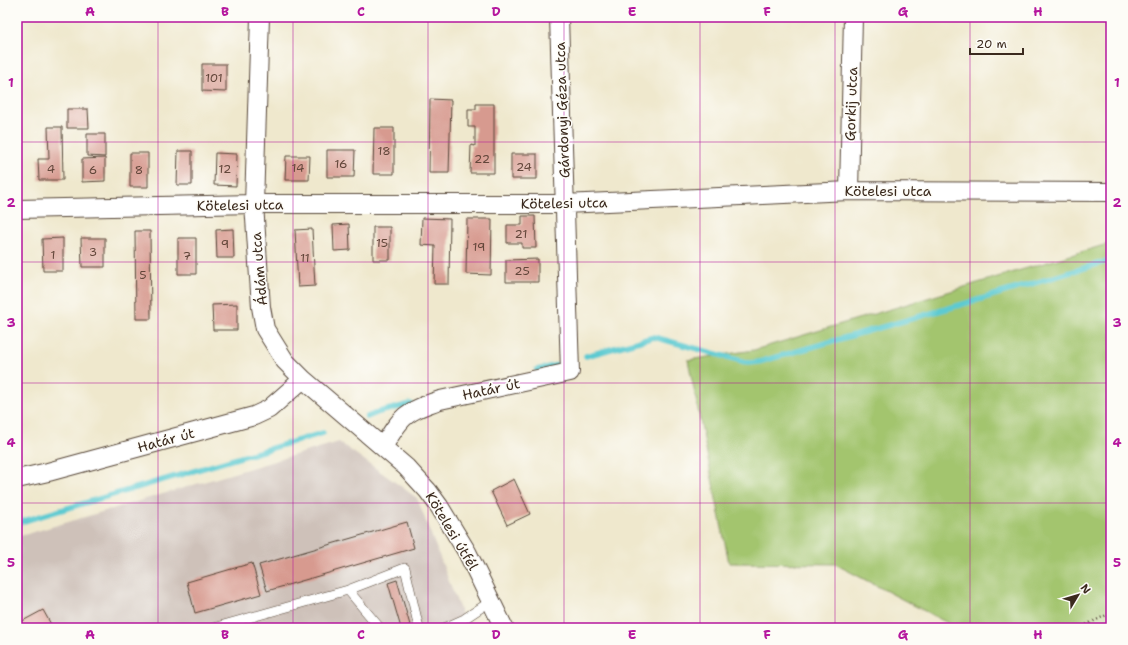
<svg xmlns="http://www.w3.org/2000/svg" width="1128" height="645" font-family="'Shantell Sans',sans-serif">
<rect width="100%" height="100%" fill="#fdfcf7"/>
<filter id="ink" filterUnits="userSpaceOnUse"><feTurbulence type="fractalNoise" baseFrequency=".025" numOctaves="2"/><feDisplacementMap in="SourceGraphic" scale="8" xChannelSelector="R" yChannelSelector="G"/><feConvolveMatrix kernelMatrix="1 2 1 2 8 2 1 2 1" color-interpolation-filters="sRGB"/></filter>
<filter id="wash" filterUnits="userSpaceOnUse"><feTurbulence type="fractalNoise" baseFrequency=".012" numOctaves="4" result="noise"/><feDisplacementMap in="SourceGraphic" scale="16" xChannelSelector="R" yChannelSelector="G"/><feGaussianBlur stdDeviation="0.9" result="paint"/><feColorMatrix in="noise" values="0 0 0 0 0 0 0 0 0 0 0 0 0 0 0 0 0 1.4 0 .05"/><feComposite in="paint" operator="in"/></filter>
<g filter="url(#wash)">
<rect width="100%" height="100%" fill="#efe8cd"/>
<!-- industrial -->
<path fill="#cec1b9" d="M339 442 417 498 467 628H17V537Z"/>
<!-- green -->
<path fill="#a3c56e" stroke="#6f7846" d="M1111 243V628H957L835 564 729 563 688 360 754 350Z"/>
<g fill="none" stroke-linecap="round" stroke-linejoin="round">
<!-- stream -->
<path stroke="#5dcad1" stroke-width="5.5" d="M586 356 654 337 749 363 759 362 981 299 1111 260
M537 370 558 365
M367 417 379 412 411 404
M17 523 323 433"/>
</g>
<g id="blocks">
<!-- building -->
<path fill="#d79a8f" d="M202 64H226V92L202 91Z
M430 99 451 100 449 173H429Z
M476 104H494V173H470L471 145 475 146V127H468V109H476Z
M67 109H88L89 128H67Z
M48 127H62L63 180H39L38 159H49Z
M374 128H394V174H373Z
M87 134H105V157L87 156Z
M327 150H355L354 177H327Z
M178 151H192V185H177Z
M130 153H148V187H130Z
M215 153 237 154 236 186 214 185Z
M511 154H537V179H511Z
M286 156H310L309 180H285Z
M17 157H19L20 180H17Z
M105 158V181L82 182V159Z
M522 216H535L536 248H522V243H507V225H522Z
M422 218 450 219 449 284H434L435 246 421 245Z
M467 219H492L491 275 466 274Z
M349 224 350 250 334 251 333 225Z
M373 227H390V260H373Z
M233 229 234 258H217L216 230Z
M312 229 315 286 298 287 295 230Z
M135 231H150L151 319H136Z
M63 238V271H43L42 239Z
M81 238H105V267H82Z
M178 238H196V274H178Z
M538 259V282H506V260Z
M237 304V330H213L212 305Z
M514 479 530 514 507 525 491 491Z
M407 522 414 548 267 591 259 565Z
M252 563 261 594 195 613 187 582Z
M397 580 410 625 401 628 388 583Z
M43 610 53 628H17V624Z"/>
</g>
</g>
<g filter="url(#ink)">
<use href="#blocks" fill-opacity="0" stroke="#564638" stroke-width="1"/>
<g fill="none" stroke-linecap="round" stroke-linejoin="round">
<defs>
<path id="lane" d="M348 590 380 628
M213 628 348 590 405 568 419 628
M444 628 464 619 491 601"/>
<path id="street" d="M260 17 254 204 261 307 265 329 285 361 303 379 406 467 428 491 439 506 467 552 504 628
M849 191 853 17
M17 209 254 204H564L849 191 1111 192
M383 447C401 416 406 411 440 400L570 372 559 17
M17 479 48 472 254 416 269 409 303 379"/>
</defs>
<!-- lane casing -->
<use href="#lane" stroke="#564638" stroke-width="10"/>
<!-- street casing -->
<use href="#street" stroke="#564638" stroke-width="20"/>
<!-- path -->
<path stroke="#564638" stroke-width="2.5" stroke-dasharray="1 3" stroke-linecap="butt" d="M1079 628 1111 613"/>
<!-- lane -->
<use href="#lane" stroke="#fff" stroke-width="9"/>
<!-- street -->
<use href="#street" stroke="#fff" stroke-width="18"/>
</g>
</g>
<!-- grid -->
<path fill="none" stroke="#b5179e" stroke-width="1" stroke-opacity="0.55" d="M158 17V628M293 17V628M428 17V628M564 17V628M700 17V628M835 17V628M970 17V628M17 142H1111M17 262H1111M17 383H1111M17 503H1111"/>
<g text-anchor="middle" stroke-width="3" stroke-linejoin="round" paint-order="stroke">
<!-- number labels -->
<g font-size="12" fill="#62463a">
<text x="214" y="82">101</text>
<text x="384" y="155">18</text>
<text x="482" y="163">22</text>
<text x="341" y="168">16</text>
<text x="524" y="171">24</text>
<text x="298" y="172">14</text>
<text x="51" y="173">4</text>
<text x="225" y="173">12</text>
<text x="93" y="174">6</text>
<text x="139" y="174">8</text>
<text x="521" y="238">21</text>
<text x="382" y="247">15</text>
<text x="225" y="248">9</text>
<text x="479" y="251">19</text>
<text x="93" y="256">3</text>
<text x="53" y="259">1</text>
<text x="187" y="260">7</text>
<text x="305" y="262">11</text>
<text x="522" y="275">25</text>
<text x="143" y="279">5</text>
</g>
<!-- street labels -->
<g font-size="14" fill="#3b2a1e" stroke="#fdfcf7">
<text transform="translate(851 104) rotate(-88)" y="5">Gorkij utca</text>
<text transform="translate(562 110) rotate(-92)" y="5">Gárdonyi Géza utca</text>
<text x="888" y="196">Kötelesi utca</text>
<text transform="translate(564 203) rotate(-1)" y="5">Kötelesi utca</text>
<text transform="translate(240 205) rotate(-1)" y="5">Kötelesi utca</text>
<text transform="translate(259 269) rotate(-95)" y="5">Ádám utca</text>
<text transform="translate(491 389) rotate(-12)" y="5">Határ út</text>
<text transform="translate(166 440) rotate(-15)" y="5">Határ út</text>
<text transform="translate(452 531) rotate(59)" y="5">Kötelesi útfél</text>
</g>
</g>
<!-- margin -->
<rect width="1128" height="645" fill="none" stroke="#fdfcf7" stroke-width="44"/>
<!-- north arrow -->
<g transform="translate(1078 595) rotate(52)" stroke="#fdfcf7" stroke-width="3" paint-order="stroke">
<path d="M0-3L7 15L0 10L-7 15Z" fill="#3b2a1e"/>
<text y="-6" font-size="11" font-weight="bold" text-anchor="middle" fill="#3b2a1e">N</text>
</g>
<!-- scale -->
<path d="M970 48v6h53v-6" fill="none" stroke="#3b2a1e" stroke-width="2"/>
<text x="976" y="48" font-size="12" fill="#3b2a1e" stroke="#fdfcf7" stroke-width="3" paint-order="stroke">20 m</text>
<rect x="22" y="22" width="1084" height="601" fill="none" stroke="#b5179e" stroke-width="1.5"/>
<g font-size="13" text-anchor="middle" font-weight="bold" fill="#b5179e">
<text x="90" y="16">A</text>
<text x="225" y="16">B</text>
<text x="361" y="16">C</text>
<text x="496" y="16">D</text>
<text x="632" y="16">E</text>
<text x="767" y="16">F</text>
<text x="903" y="16">G</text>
<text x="1038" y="16">H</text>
<text x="11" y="87">1</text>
<text x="1117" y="87">1</text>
<text x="11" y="207">2</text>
<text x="1117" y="207">2</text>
<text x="11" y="327">3</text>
<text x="1117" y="327">3</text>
<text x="11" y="447">4</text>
<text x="1117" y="447">4</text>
<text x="11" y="567">5</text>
<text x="1117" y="567">5</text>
<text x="90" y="639">A</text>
<text x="225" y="639">B</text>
<text x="361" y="639">C</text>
<text x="496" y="639">D</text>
<text x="632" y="639">E</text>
<text x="767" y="639">F</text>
<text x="903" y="639">G</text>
<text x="1038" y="639">H</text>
</g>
</svg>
